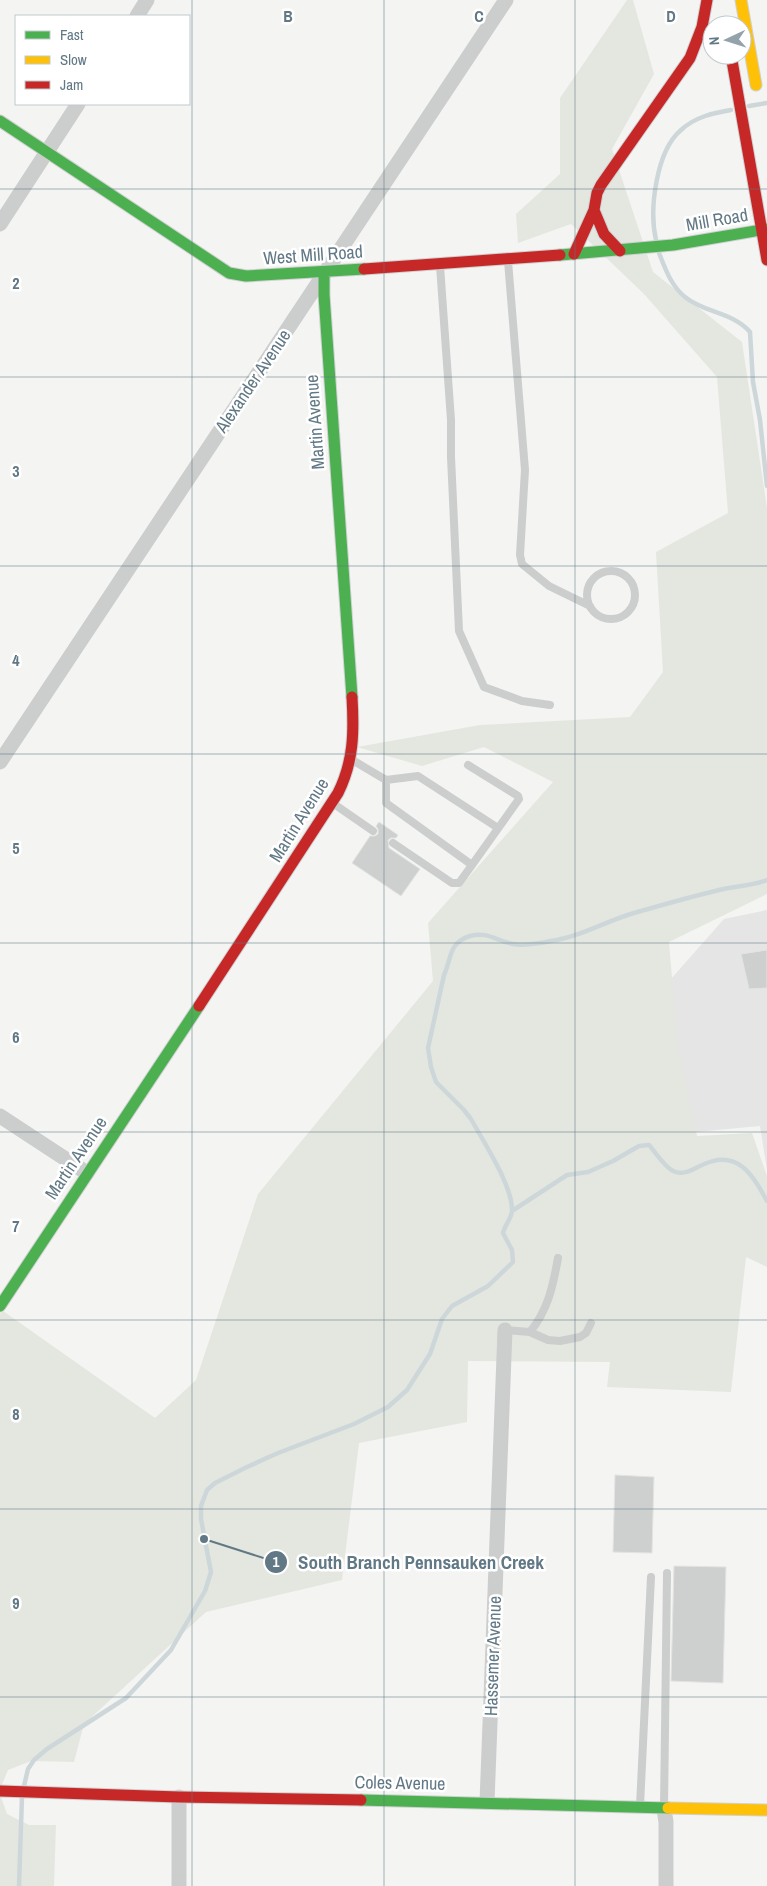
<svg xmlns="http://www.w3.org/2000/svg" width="767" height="1886" font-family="'Archivo Narrow',sans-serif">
<rect width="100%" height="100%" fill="#f4f4f2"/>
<!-- built -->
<path fill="#e4e5e4" d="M767 910V1170L760 1126 685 1133 663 988 724 919Z"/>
<!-- green -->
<path fill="#e4e7e0" d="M627 0H633L654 74 612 149 653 272 742 342 767 508V894L669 942 677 1040 697 1136 752 1133 767 1176V1267L746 1257 731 1392 607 1387 610 1362 468 1361 467 1422 359 1443 342 1580 206 1612 84 1724 74 1762 31 1761 8 1770 0 1789V1314L3 1311 155 1418 196 1380 258 1194 433 981 428 923 553 782 484 747 422 766 357 747 480 725 630 717 663 672 656 552 728 513 717 377 644 294 571 224 518 243 516 214 560 174V98Z
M0 1794 7 1814 29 1825H56L54 1886H0Z"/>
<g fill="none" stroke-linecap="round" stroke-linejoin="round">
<!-- stream -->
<path stroke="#cdd7d9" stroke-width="4.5" d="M749 106 767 103
M656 240C649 210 656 151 681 130 695 117 713 113 731 110
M659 253C665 268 671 286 685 297 704 313 733 312 750 332L753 382 760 420 767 486
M512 1211 567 1175 588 1172 613 1161 639 1146 649 1145C656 1153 664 1166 673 1171 684 1176 693 1169 702 1165 737 1148 752 1174 767 1201
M24 1786 28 1769 34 1760 47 1749 126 1698 171 1650 205 1591 211 1572 201 1519V1506L207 1490 215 1483 247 1467 278 1453 354 1424 388 1407 407 1390 430 1354 442 1319 452 1306 488 1286 513 1262 512 1250 503 1233C505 1225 511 1219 512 1211 513 1186 483 1141 471 1119L464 1110 436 1082 431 1067 428 1048 444 975C452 958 448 943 470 936 488 931 496 941 513 944 522 946 542 943 551 941 580 937 606 921 634 913 662 905 690 897 719 890 735 886 751 886 767 880
M19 1886 22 1796"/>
</g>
<!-- building -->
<path fill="#ced0d0" stroke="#e3e3e2" d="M379 822 398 835 396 838H391L388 840 389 848 420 869 401 896 352 863 370 836H375L378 834V829L376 826Z
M767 950V988L749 989 741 954Z
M615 1475 654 1477 652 1553 613 1552Z
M674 1566 726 1567 723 1683 671 1681Z"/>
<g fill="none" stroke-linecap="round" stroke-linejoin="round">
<defs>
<path id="fast" d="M0 121 229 273 246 276 364 269
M560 255 673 245 767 229
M324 272V295L352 697
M0 1306 199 1006
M361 1800C463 1802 565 1806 668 1808"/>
<path id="slow" d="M741 0 756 85
M668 1808 767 1810"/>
<path id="jam" d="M731 55 767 260
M594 210 604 234 620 251
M574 254 594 210 597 193 601 185 690 58 702 27 707 0
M364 269 560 255
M199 1006 338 793C354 761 354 731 352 697
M0 1791 179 1797 361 1800"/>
</defs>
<!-- fast casing -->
<use href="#fast" stroke="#cfd1d2" stroke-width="13"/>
<!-- slow casing -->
<use href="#slow" stroke="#cfd1d2" stroke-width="13"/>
<!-- jam casing -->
<use href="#jam" stroke="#cfd1d2" stroke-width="13"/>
<!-- lane -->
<path stroke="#cccdcd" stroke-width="8" d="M508 261 525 470 520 555 522 564 549 586 590 606
M440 266 451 420V457L459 631 484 687 522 701 550 705
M587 595a24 24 0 1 1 48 0a24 24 0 1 1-48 0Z
M354 761 386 780 418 776 498 828
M386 780V803L472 865 519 799 518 796 468 765
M334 804 373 831
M393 843 452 883H459L472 865
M505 1330 530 1332C548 1310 553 1286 558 1258
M530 1332 548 1340 560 1341 580 1337 586 1333 591 1323
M640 1806 651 1577
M664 1807 667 1573"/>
<!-- street -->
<path stroke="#cccdcd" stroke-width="15" d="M137 16 147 0
M0 224 78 104
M0 762 506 0
M0 1116 87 1173
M179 1797V1886
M487 1802 505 1330
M664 1809 666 1822V1886"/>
<!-- fast -->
<use href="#fast" stroke="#4caf50" stroke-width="11"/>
<!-- slow -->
<use href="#slow" stroke="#ffc107" stroke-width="11"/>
<!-- jam -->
<use href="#jam" stroke="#c62828" stroke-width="11"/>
</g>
<!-- grid -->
<path fill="none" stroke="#617885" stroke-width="1" stroke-opacity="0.55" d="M192 0V1886M384 0V1886M575 0V1886M0 189H767M0 377H767M0 566H767M0 754H767M0 943H767M0 1132H767M0 1320H767M0 1509H767M0 1697H767"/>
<g text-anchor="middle" stroke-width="5" stroke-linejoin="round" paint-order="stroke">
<!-- street labels -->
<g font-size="18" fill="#617885" stroke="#fff">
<text transform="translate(717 220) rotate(-10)" y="6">Mill Road</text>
<text transform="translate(313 255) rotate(-4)" y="6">West Mill Road</text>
<text transform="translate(253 381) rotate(-56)" y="6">Alexander Avenue</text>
<text transform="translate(315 422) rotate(-94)" y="6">Martin Avenue</text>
<text transform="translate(299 820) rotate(-58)" y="6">Martin Avenue</text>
<text transform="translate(76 1158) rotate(-56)" y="6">Martin Avenue</text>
<text transform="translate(493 1656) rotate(-88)" y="6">Hassemer Avenue</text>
<text transform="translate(400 1783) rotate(1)" y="6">Coles Avenue</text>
</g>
</g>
<g font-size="16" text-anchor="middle" font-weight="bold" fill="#617885" stroke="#fff" stroke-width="5" stroke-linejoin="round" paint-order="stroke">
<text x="288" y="22">B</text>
<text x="479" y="22">C</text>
<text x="671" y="22">D</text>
<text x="16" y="289">2</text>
<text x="16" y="477">3</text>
<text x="16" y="666">4</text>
<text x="16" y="854">5</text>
<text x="16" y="1043">6</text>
<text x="16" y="1232">7</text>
<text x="16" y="1420">8</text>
<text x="16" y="1609">9</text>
</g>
<!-- callouts -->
<path fill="none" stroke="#617885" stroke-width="2" d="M204 1539L276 1562"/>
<g fill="#617885" stroke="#fff" stroke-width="2">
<circle cx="204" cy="1539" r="5"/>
<circle cx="276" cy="1562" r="12"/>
</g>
<g font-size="15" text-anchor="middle" font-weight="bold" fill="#fff">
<text x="276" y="1567">1</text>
</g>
<g font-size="19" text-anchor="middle" font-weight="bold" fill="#617885" stroke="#fff" stroke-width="5" stroke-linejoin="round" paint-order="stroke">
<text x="421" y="1569">South Branch Pennsauken Creek</text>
</g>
<!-- legend -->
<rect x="15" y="15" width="175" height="90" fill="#ffffff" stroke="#c0c9ce"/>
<rect x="25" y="31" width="25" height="8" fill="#4caf50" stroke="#c0c9ce"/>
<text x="60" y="40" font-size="15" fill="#617885">Fast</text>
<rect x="25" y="56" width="25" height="8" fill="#ffc107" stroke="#c0c9ce"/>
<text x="60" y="65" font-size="15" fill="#617885">Slow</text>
<rect x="25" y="81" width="25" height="8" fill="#c62828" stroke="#c0c9ce"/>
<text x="60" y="90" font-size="15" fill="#617885">Jam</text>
<!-- north arrow -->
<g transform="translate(727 40) rotate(266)"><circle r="24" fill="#ffffff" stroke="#c0c9ce"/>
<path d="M0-4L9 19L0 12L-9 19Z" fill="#94a3ab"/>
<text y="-8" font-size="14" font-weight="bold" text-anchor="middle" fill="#617885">N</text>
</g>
</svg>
